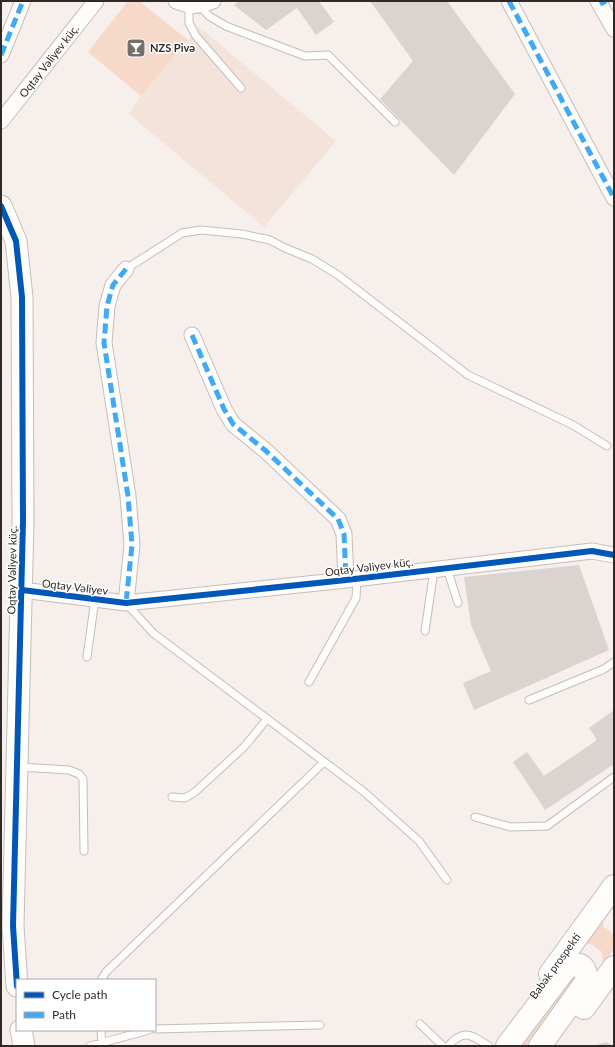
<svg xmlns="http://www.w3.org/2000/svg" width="615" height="1047" font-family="Lato,sans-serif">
<rect width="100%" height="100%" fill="#f7efeb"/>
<!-- built -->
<path fill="#f3e3da" d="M199 27 336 141 264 227 129 114 141 96Z"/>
<!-- green -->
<path fill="#f6d9c9" d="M128 1H139L188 40 141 96 88 52Z
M601 913 604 927 614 934V949L603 963 601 951 591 944 577 945Z
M569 980 574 983 532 1046H517Z"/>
<!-- building -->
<path fill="#dad3d0" d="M240 1H319L334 22 316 35 297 8 266 30 234 5Z
M370 1H447L515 94 454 175 380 99 413 61Z
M579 565 609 650 474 710 463 683 491 671 471 625 464 577Z
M614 710V764L545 810 513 762 527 752 544 776 597 740 589 728Z
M606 1042 614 1046H593Z"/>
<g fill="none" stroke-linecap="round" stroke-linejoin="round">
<defs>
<path id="lane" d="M189 6V23L196 36 241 88
M200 6 209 16 226 26 305 56 328 55 395 122
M126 269 182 233 201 230 242 234 270 240 285 248 312 259 338 275 468 375 573 425 607 446
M447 568 458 603
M126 603 153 633 363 791 419 841 447 880
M425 631 434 570
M87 657 95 599
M309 682 356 598 357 579
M529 700 604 669 614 662
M19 767 69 770 79 774 83 779 84 851
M172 797 185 798 195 792 244 747 267 719
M475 817 510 827 547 826 614 777
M101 980 106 972 324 762
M420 1024 443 1046
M155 1029 320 1025
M101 1030 102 1046
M90 1046 149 1030
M448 1046C464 1028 471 1035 489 1046"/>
<path id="street" d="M176 1C192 7 196 7 213 1
M509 1 614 198
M598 1 614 29
M1 55 23 1
M1 121 96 1
M126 269 113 285 107 306 104 343 128 496 132 545 126 603
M192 335 224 409 233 424 266 451 338 519 344 534 346 580
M22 590 126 603 346 580 592 551 614 555"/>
<path id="secondary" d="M1 206 16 241 22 297 23 521 13 926 17 986
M21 1030 24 1046"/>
<path id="primary" d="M550 974 614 886
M584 1008 614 967
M507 1046 563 972C575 959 588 963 586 982L540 1046"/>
</defs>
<!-- lane casing -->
<use href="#lane" stroke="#c4beba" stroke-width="9"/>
<!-- street casing -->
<use href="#street" stroke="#c4beba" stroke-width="17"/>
<!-- secondary casing -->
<use href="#secondary" stroke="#c4beba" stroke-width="23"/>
<!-- primary casing -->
<use href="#primary" stroke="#c4beba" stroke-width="24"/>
<!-- lane -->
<use href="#lane" stroke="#fefdfc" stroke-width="7"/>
<!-- street -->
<use href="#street" stroke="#fefdfc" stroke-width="15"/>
<!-- secondary -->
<use href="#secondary" stroke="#fefdfc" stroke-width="21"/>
<!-- primary -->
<use href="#primary" stroke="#fefdfc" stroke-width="22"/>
<!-- quiet -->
<path stroke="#3fa9f5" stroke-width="5" stroke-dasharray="10 5" stroke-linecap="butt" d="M509 1 614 198
M600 4 606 1
M1 55 23 1
M126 269 113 285 107 306 104 343 128 496 132 545 126 603
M192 335 224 409 233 424 266 451 338 519 344 534 346 580"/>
<defs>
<path id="cycleway" d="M1 206 16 241 22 297 23 521 13 926 17 986
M22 590 126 603 346 580 592 551 614 555"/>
</defs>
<!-- cycleway casing -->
<use href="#cycleway" stroke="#fff" stroke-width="8"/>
<!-- cycleway -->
<use href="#cycleway" stroke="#0057b8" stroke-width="6"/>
</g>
<!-- icons -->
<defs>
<symbol id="bar-square" viewBox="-11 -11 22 22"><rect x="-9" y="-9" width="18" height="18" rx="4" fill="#756f6c" stroke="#fff"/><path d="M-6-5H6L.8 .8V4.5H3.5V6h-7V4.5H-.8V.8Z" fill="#fff"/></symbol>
</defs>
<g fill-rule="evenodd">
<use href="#bar-square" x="125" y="37" width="22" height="22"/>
</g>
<g text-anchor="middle" stroke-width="3" stroke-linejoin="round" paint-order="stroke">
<!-- poi labels -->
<g font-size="11" font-weight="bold" fill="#2f2a27" stroke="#fff" text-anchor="start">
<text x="150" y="52">NZS Pivə</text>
</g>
<!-- street labels -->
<g font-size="11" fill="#2f2a27" stroke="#fff">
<text transform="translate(49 61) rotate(-52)" y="4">Oqtay Vəliyev küç.</text>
<text transform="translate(369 567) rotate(-7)" y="4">Oqtay Vəliyev küç.</text>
<text transform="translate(12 570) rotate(-89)" y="4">Oqtay Vəliyev küç.</text>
<text transform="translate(75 587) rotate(7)" y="4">Oqtay Vəliyev</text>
<text transform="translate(555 966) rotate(-54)" y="4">Babək prospekti</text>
</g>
</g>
<!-- border -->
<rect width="615" height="1047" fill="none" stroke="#2f2a27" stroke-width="4"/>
<!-- legend -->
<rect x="16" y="979" width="140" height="52" fill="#ffffff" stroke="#acaaa9"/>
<rect x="24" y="992" width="20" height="6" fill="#0057b8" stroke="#acaaa9"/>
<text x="52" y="999" font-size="12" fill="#2f2a27">Cycle path</text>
<rect x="24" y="1012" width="20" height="6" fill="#3fa9f5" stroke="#acaaa9"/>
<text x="52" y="1019" font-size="12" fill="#2f2a27">Path</text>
</svg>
